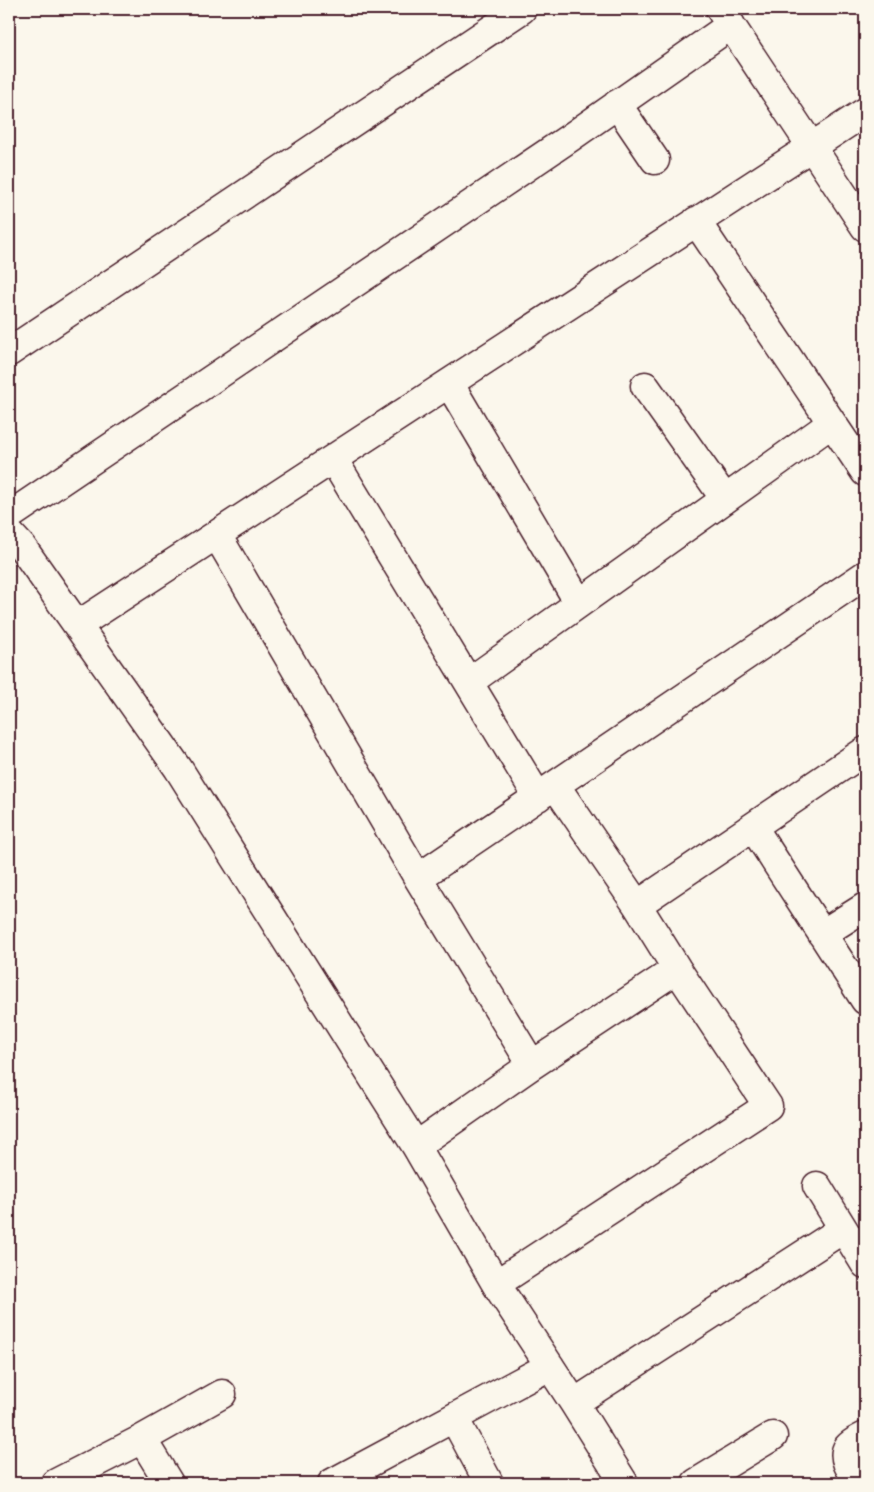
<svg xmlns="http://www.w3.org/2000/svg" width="874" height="1492" font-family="Kalam,sans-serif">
<rect width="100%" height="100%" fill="#fbf7ec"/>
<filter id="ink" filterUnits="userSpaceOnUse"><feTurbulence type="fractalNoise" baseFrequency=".02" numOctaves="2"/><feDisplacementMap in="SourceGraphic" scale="10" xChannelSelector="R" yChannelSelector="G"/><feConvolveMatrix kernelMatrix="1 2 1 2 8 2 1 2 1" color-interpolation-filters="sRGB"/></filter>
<g filter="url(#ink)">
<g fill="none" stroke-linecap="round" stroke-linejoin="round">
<defs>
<path id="minor" d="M720 9 865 227
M617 104 655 160
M696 221 865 472
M9 352 522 9
M449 383 579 603
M645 386 725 499
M333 459 538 797
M9 516 571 137 731 25
M9 533 22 547 178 768 416 1146 496 1284 574 1403 624 1483
M217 535 418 878 532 1065
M78 625 865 112
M469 682 832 423
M753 827 865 1000
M418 878 865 575
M637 905 865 751
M822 934 865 907
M416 1146 532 1065 677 969
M817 1186 865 1264
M496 1284 768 1106 677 969 637 905 555 785
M574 1403 843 1229
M454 1418 489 1483
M142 1439 169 1483
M56 1483 142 1439 222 1394
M332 1483 550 1366
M696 1483 773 1436
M860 1483C854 1474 840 1459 848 1447 852 1442 860 1439 865 1436"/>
</defs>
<!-- minor casing -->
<use href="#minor" stroke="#4a1f2b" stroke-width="31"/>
<!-- minor -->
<use href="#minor" stroke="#fbf7ec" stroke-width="28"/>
</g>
</g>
<!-- margin -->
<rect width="874" height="1492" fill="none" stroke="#fbf7ec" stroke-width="30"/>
<rect x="15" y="15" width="844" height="1462" fill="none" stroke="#4a1f2b" stroke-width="2" filter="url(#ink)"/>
</svg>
